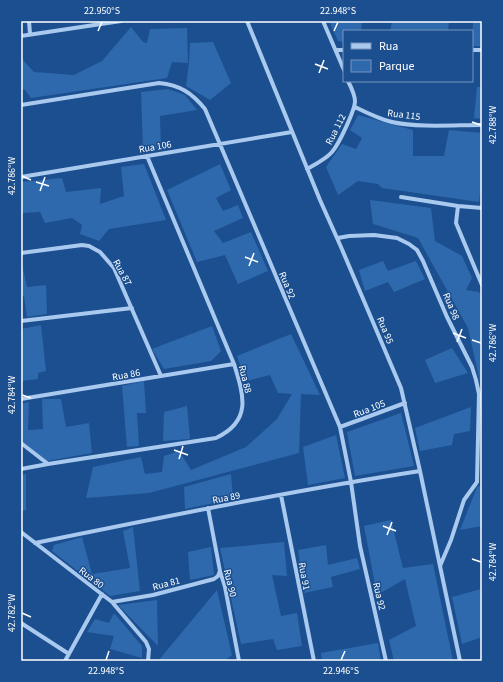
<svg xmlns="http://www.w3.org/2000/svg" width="503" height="682" font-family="'Source Sans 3',sans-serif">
<rect width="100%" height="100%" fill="#1b4f8f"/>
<!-- green -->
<path fill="#2e69ad" d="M329 21H362L361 31H344V42L338 41Z
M392 21H449L448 31H390Z
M473 21H482V46H472Z
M131 27 143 42 147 43 150 29 187 28 188 63 172 62 167 78 31 98 25 90 21 89V58L34 72 74 75 102 61Z
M213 42 231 83 210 100 186 86 189 63 190 43Z
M477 87H482V119L474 118Z
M168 89 185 95 197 110 160 116 161 148 143 150 141 92Z
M358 115 413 130V156H444L449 130 482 133V178L479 202 382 188 378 184 358 181 338 195 326 167 342 144 356 149 362 138 350 130Z
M144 164 166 220 109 229 99 241 80 234 82 225 72 218 45 223 40 212 21 213V182L62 178 66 192 101 188 100 204 124 196 121 167Z
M220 164 231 190 216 198 223 211 238 205 243 218 214 231 223 243 251 232 268 271 238 284 225 255 197 262 167 190Z
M370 200 431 208 435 241 462 256 472 278 466 290 479 292 482 299V391L468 328 418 238 373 224Z
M21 260 27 287 46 285 47 314 27 317 24 296H21Z
M383 261 388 271 416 261 425 279 394 292 388 282 365 291 359 270Z
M41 325 46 371 38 373V379L21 381V329Z
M212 326 221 351 211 361 164 369 152 349Z
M291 334 320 395 301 394 299 453 149 493 86 498 93 467 141 457 145 474 162 472 164 456 179 451 191 470 246 447 277 419 292 394 278 393 270 375 246 381 237 356Z
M452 348 468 373 435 383 425 360Z
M144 381 146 413H137L139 446 127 447 122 386Z
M42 399H61L66 427 89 423 92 453 47 461 21 440V404L29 402 28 430 43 429Z
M187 406 190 439 163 441 164 412Z
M471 407 470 431 454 434 452 445 420 451 415 428Z
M401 413 414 466 355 476 347 432Z
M336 435 345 478 308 485 303 447Z
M26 474V510L21 511V475Z
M231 474 233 499 185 509 184 487Z
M482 485V526L460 530 477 487Z
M391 520 403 568 433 564 453 661H394L389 640 416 626 405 579 377 595 364 526Z
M133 527 140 591 110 596 52 551 54 545 82 537 92 574 130 568 123 531Z
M284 542 287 576 272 575 281 616 297 613 302 646 277 650 273 639 241 644 220 548Z
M326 545 328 565 357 558 360 569 331 577 333 587 304 593 298 550Z
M211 547 214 575 190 580 188 552Z
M481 589 482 637 462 644 452 597Z
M217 590 232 655 224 661H158Z
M157 600 158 646 118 605Z
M114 613 142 646V658L110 649 114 636 87 632 95 619 109 623Z
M378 643 381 661H322L321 653Z"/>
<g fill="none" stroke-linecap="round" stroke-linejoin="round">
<!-- minor -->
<path stroke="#a9c9ee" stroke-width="4" d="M29 21 30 34
M247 21 320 200 341 247 401 388 420 471 460 661
M323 21 344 70
M21 36 121 21
M336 50H344
M472 50H482
M21 105 159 83C180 85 192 93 205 109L340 427 351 482 360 546 386 661
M355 107C367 113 379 119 392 122 419 128 454 125 482 125
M307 169C316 164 326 159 332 152 339 144 355 110 355 101 355 95 351 87 348 81
M21 177 292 132
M401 197 458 206 482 208
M458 206 456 223 482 285
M338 238 349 236 374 235 397 238 409 244 417 250 423 261 447 317 472 367 476 380 479 394 477 482
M21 253 82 245 89 246 100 252 114 268 161 376
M21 321 132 308
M21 399 234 364
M340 427 405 403
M21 443 48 464
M21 469 48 464 216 438C252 421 244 396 234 364L147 156
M281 495 314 661
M208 508 220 571 225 587 239 661
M21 532 112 602 146 642 149 649 148 661
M35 543C163 517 291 491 420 471
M440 566 451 540 464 500 477 482
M112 602 153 595 214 579 218 576 220 571
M21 623 69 654
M65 661 102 594"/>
</g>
<!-- ticks -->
<path fill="none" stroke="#fff" stroke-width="1.5" d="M98 31 102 22M334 31 338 22M315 64 328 69M319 73 324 60M472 122 481 125M22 176 31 180M36 182 49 186M40 191 45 177M245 257 258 262M249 266 254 253M453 333 466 338M472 340 481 343M457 342 462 329M22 395 31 398M174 450 188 455M179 459 183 446M383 526 396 531M387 535 392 522M472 559 481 562M22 613 31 617M106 660 109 651M341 660 345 651"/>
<g text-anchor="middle" stroke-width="3" stroke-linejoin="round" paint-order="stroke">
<!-- street labels -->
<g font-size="10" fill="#fff" stroke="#1b4f8f">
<text transform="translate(404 114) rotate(7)" y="4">Rua 115</text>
<text transform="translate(335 129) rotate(-63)" y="4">Rua 112</text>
<text transform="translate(155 146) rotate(-10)" y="4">Rua 106</text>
<text transform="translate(123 272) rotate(61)" y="4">Rua 87</text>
<text transform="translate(288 285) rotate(67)" y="4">Rua 92</text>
<text transform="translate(452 306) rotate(67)" y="4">Rua 98</text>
<text transform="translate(386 330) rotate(67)" y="4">Rua 95</text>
<text transform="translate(126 374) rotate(-10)" y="4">Rua 86</text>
<text transform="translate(246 379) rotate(76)" y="4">Rua 88</text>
<text transform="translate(369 408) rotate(-21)" y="4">Rua 105</text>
<text transform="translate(226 497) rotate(-11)" y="4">Rua 89</text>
<text transform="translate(305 576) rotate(79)" y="4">Rua 91</text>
<text transform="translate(92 577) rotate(37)" y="4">Rua 80</text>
<text transform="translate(166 583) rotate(-15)" y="4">Rua 81</text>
<text transform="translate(231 583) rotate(76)" y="4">Rua 90</text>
<text transform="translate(380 596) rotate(77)" y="4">Rua 92</text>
</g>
</g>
<!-- border -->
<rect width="503" height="682" fill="none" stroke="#1b4f8f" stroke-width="44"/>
<!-- legend -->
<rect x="343" y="30" width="130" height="52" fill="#1b4f8f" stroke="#7695bc"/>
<rect x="351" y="43" width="20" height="6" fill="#a9c9ee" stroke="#7695bc"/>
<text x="379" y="50" font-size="12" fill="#ffffff">Rua</text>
<rect x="351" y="60" width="20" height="12" fill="#2e69ad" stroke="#7695bc"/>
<text x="379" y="70" font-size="12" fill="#ffffff">Parque</text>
<rect x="22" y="22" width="459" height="638" fill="none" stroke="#fff" stroke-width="1.5"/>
<g font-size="10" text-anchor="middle" fill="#fff">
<text x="102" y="14">22.950°S</text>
<text x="338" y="14">22.948°S</text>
<text transform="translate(492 125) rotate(-90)" y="4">42.788°W</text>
<text transform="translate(11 176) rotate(-90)" y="4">42.786°W</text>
<text transform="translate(492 343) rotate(-90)" y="4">42.786°W</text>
<text transform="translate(11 395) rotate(-90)" y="4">42.784°W</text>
<text transform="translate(492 562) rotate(-90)" y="4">42.784°W</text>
<text transform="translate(11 613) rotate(-90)" y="4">42.782°W</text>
<text x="106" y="674">22.948°S</text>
<text x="341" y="674">22.946°S</text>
</g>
</svg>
